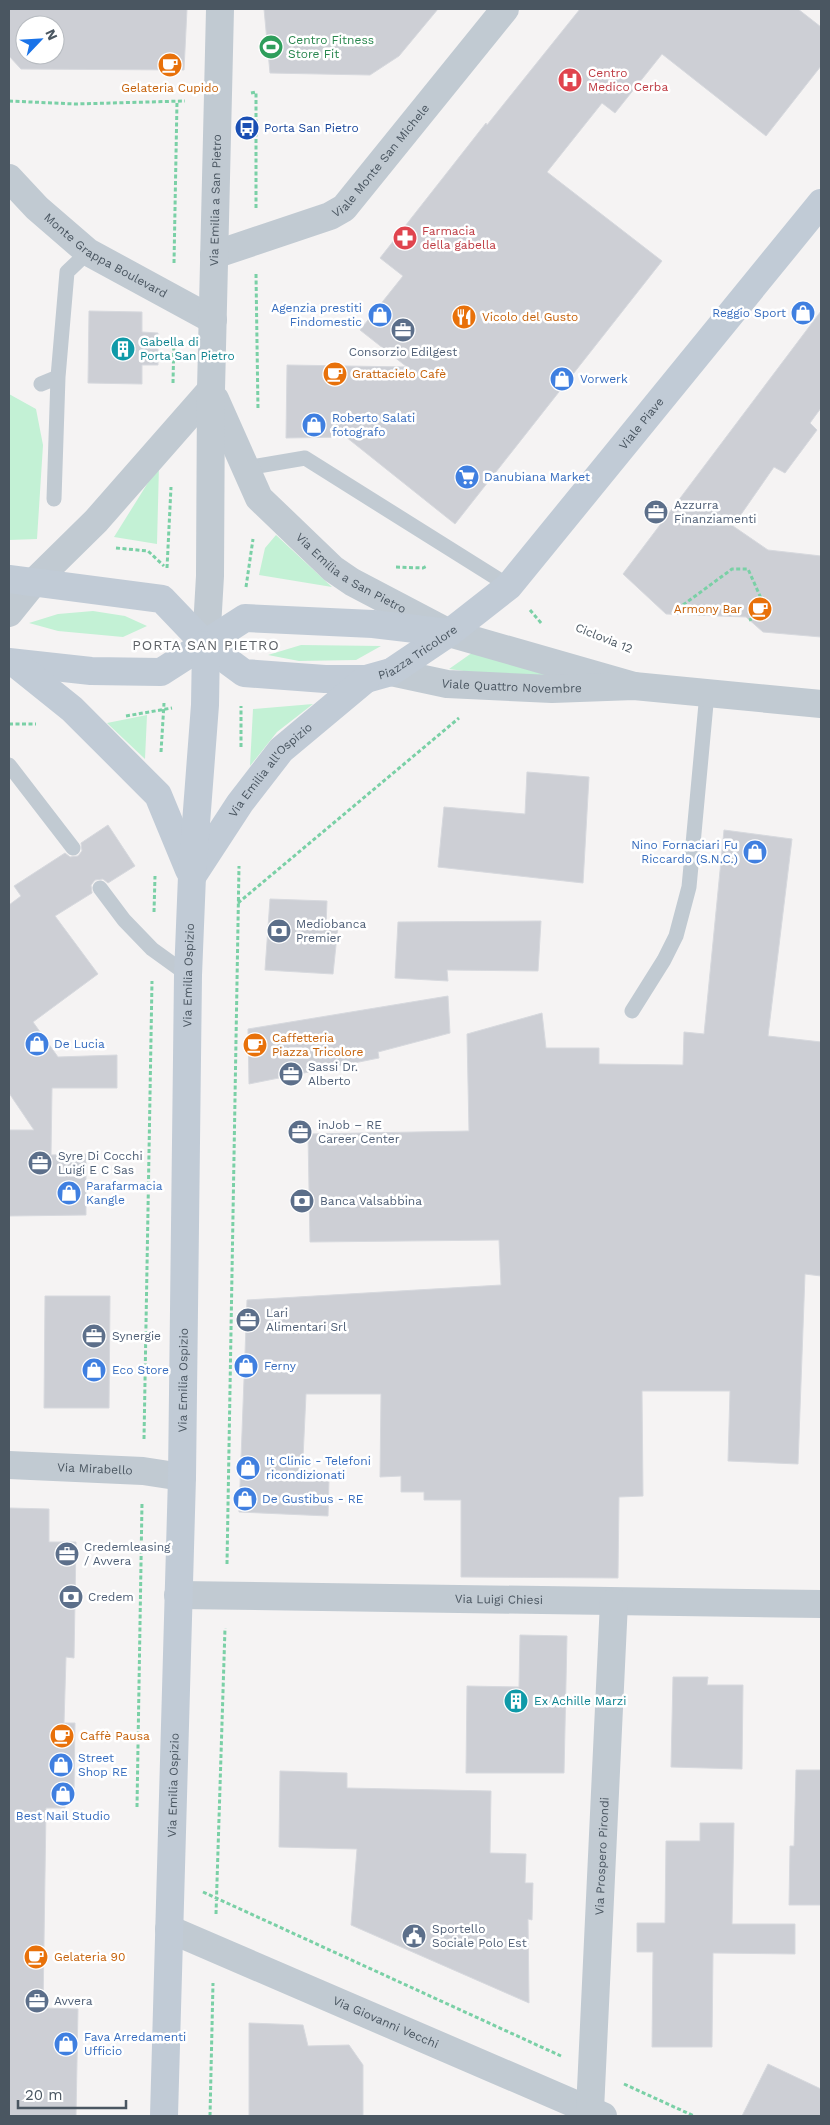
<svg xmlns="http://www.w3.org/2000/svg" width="830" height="2125" font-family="'Work Sans',sans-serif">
<rect width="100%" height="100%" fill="#f5f3f3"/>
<!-- green -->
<path fill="#c3f1d5" d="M9 394 36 409 43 445 37 539 9 540Z
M159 465 157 544 114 537Z
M276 535 332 587 259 575 265 548Z
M93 611 125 616 147 626 123 637 58 631 29 623 58 614Z
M301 645 381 646 356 660 299 661 268 655Z
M476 650 588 679 546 682 449 669Z
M313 704 277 732 250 766 253 709Z
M147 715 145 759 107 723Z"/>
<!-- building -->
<path fill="#cdcfd5" stroke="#d7d9de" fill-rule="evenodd" d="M9 9H187L184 70 21 69 9 56ZM25 25H55V55H25Z
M264 9H438L399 56 370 75 270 73Z
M580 9H798L821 27V66L766 136 662 54 615 113 602 103 547 172 662 261 455 524 346 437 286 438 287 365 407 367 360 330 403 276 380 258 486 123 487 125Z
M89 311 142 312V332L158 333V365H142V384L88 383Z
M821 311V408L810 423 817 430 785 473 774 467 733 526 768 550 821 556V637L763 632 746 617 666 614 623 574Z
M527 772 589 777 583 883 438 867 444 807 525 814Z
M108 825 135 866 108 883 103 879 95 880 91 885 92 893 55 916 98 974 33 1022 58 1057 117 1055V1088H52L51 1155 86 1154V1215L9 1216V1130H34L9 1093V905L21 896 14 886 65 853 70 857 78 856 82 851 81 843Z
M724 830 792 839 768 1036 821 1042V1276L805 1274 798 1464 728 1461 730 1391H642L643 1496 619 1497 618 1578 461 1577V1500H424V1492H401V1476L380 1477 381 1394H306L302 1479 329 1480 328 1516 239 1512 247 1300 501 1285 499 1240 310 1242 308 1134 469 1131 467 1034 542 1013 546 1048H599V1064L683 1065 684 1032 704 1034Z
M270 899 327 901 326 926H338L333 974 265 970Z
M541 921 538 971 447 970 448 981 395 978 398 922Z
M448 996 450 1033 378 1052 379 1058 249 1084 248 1029Z
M45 1296H110L109 1408H44Z
M9 1508 49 1509V1542H76L74 1658 66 1657 64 1723H75L74 1792 66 1791 65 1808H46L43 2008 78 2009 76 2116H9Z
M520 1635 567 1636 564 1773H466L467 1686 519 1687Z
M673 1677H708L707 1685H743L742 1769 671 1767Z
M796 1770H821V1905H789L790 1846H794Z
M280 1771 347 1773V1788L491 1791 490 1853 526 1854 525 1883H533L532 1920 528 1919 529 2003 351 1925 357 1849 279 1847Z
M700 1823H734L732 1924H795V1954L713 1953 712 2047H652L653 1952H637V1923H665L666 1841H700Z
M249 2023 303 2025 308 2046 349 2045 363 2065V2116H249Z
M768 2064 821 2089V2116H742Z"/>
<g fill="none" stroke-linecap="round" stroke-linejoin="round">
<!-- path -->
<path stroke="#7ad0a6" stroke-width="3" stroke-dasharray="4 2.5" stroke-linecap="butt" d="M251 93 256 92V208
M9 101 75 104 185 101
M174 263 177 101
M256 274 258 410
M173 383 174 337
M116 548 148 551 164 566
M396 567 423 568 427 566
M167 568 171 487
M246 587 253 539
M683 605 732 569H748L768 614 749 620
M530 610 542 624
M126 716 172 708
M9 724H36
M241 747V706
M161 752 164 703
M238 903 459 718
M154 912 155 876
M144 1439 152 981
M227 1564 239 866
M137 1807 142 1503
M203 1892 561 2056
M216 1914 225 1628
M624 2084 694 2116
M210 2116 213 1983"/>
<!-- service -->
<path stroke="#c1cad2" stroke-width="15" d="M41 384 58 377 67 272 88 252
M248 474 258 466 305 458 509 586
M54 499 58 377
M9 765 73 848
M100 888 124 920 152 949 188 975
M632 1011 664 960 676 936 689 887 707 693"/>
<!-- minor -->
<g stroke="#c1cad2" stroke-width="28">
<path id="s1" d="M9 178 37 208 88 252 213 320"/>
<path id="s2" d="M214 255 330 216 344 208 505 9"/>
<path id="s3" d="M215 399 259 498 333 569 352 582 449 633 634 686"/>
<path d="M9 613 34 582 96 521 211 390"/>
<path id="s4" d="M206 645 210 576 211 390 220 9"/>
<path id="s5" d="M391 672 447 684 552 689 634 686 821 704"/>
<path id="s6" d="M9 1465 143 1471 182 1477"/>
<path id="s7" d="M178 1595 821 1604"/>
<path id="s8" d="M169 1929 603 2116"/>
<path id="s9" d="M590 2110 614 1602"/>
</g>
<!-- secondary -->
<g stroke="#c1cbd6" stroke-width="28">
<path id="s10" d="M9 579 162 599 206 645 244 673 325 679H366L391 672 449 633 509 586 821 203"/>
<path d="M9 662 91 671 161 672 245 618 373 624 449 633"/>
<path d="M16 664 72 709 158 795 189 870"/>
<path id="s11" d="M193 875 240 803 281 750 366 679"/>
<path id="s12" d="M164 2116 182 1477 188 975 192 876 205 705 206 645"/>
</g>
</g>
<!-- icons -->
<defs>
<symbol id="stadium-disc" viewBox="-11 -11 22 22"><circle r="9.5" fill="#2e9e5b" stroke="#fff"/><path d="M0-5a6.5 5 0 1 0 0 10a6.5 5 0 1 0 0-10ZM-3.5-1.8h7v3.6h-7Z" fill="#fff"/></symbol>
<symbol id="cafe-disc" viewBox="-11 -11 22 22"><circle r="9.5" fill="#e8710a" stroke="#fff"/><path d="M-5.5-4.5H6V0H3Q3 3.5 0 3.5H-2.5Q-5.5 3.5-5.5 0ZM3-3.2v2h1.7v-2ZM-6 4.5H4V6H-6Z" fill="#fff"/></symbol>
<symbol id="hospital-disc" viewBox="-11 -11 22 22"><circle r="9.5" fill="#e0444e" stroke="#fff"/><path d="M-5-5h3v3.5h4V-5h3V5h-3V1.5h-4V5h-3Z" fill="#fff"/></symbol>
<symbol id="bus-disc" viewBox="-11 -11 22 22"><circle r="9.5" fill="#1a4fb4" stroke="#fff"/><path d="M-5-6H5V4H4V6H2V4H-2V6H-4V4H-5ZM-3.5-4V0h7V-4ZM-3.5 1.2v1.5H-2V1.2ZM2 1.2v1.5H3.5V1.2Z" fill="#fff"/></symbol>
<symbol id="pharmacy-disc" viewBox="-11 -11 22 22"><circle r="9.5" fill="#e0444e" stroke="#fff"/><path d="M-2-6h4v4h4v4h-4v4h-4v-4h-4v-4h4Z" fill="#fff"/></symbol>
<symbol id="shop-disc" viewBox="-11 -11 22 22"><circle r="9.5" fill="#3f7fe0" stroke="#fff"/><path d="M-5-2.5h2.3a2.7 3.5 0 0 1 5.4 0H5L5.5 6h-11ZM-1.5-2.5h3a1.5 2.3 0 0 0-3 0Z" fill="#fff"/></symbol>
<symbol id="restaurant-disc" viewBox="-11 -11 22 22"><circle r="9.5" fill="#e8710a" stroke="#fff"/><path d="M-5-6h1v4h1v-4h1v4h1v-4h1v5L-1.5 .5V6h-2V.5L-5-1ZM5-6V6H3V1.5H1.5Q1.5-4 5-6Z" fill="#fff"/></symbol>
<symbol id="office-disc" viewBox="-11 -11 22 22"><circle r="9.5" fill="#5c6f8a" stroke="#fff"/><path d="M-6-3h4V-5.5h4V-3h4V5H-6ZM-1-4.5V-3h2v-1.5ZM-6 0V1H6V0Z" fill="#fff"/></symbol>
<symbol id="building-disc" viewBox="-11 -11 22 22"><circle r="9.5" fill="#0f9aa8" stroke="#fff"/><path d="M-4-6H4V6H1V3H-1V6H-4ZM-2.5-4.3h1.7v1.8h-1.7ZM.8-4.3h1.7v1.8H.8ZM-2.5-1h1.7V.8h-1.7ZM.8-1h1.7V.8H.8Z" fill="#fff"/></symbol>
<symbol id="supermarket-disc" viewBox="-11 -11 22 22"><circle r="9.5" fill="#3f7fe0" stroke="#fff"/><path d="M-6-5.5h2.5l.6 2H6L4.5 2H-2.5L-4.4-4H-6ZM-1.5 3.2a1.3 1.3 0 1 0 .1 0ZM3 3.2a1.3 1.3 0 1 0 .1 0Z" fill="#fff"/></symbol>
<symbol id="bank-disc" viewBox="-11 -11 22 22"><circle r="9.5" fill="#5c6f8a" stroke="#fff"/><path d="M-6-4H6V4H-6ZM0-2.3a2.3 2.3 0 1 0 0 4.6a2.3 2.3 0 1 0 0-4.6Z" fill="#fff"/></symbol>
<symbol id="civic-disc" viewBox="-11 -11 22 22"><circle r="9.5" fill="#5c6f8a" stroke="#fff"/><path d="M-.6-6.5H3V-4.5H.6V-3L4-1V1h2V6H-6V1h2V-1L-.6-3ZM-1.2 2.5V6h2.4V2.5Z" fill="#fff"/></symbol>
</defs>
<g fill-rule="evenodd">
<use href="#stadium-disc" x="257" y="33" width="28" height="28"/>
<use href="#cafe-disc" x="156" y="51" width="28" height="28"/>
<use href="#hospital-disc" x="556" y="66" width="28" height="28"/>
<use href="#bus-disc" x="233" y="114" width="28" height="28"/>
<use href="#pharmacy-disc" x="391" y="224" width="28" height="28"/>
<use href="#shop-disc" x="789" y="299" width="28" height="28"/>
<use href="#shop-disc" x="366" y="301" width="28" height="28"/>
<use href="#restaurant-disc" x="450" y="303" width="28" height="28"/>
<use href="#office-disc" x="389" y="316" width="28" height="28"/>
<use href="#building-disc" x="109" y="335" width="28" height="28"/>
<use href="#cafe-disc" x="321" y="360" width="28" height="28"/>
<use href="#shop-disc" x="548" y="365" width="28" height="28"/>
<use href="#shop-disc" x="300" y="411" width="28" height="28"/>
<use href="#supermarket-disc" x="453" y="463" width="28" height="28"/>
<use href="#office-disc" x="642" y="498" width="28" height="28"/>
<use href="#cafe-disc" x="746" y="595" width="28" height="28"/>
<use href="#shop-disc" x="741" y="838" width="28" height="28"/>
<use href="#bank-disc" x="265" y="917" width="28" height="28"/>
<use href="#shop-disc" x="23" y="1030" width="28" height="28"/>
<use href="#cafe-disc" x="241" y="1031" width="28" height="28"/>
<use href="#office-disc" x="277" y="1060" width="28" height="28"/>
<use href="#office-disc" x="286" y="1118" width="28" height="28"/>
<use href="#office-disc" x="26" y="1149" width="28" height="28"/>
<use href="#shop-disc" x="55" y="1179" width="28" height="28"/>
<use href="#bank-disc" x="288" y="1187" width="28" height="28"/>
<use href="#office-disc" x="234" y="1306" width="28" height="28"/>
<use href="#office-disc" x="80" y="1322" width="28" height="28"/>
<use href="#shop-disc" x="232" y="1352" width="28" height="28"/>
<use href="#shop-disc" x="80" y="1356" width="28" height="28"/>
<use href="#shop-disc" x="234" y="1454" width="28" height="28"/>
<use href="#shop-disc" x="231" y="1485" width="28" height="28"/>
<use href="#office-disc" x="53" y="1540" width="28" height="28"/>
<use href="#bank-disc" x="57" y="1583" width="28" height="28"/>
<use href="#building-disc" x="502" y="1687" width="28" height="28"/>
<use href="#cafe-disc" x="48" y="1722" width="28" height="28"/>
<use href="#shop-disc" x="47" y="1751" width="28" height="28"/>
<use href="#shop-disc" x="49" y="1780" width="28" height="28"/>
<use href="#civic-disc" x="400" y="1922" width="28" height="28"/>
<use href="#cafe-disc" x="22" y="1943" width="28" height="28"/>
<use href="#office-disc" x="23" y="1987" width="28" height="28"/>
<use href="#shop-disc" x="52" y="2030" width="28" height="28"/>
</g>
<g text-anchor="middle" stroke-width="5" stroke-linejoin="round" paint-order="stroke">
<!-- leisure labels -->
<g font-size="12" fill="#27864d" stroke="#fff" text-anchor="start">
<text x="288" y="44">Centro Fitness<tspan x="288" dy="14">Store Fit</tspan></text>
</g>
<!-- health labels -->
<g font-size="12" fill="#be3a42" stroke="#fff" text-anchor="start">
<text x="588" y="77">Centro<tspan x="588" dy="14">Medico Cerba</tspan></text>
<text x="422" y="235">Farmacia<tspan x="422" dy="14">della gabella</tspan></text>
</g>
<!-- food labels -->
<g font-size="12" fill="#c56008" stroke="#fff" text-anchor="start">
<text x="170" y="92" text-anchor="middle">Gelateria Cupido</text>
<text x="482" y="321">Vicolo del Gusto</text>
<text x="352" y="378">Grattacielo Cafè</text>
<text x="742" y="613" text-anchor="end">Armony Bar</text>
<text x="272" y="1042">Caffetteria<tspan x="272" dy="14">Piazza Tricolore</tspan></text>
<text x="80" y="1740">Caffè Pausa</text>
<text x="54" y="1961">Gelateria 90</text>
</g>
<!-- transit labels -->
<g font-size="12" fill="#164399" stroke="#fff" text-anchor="start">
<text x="264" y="132">Porta San Pietro</text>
</g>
<!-- street labels -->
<g font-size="12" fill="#4a5661" stroke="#fff">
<text dy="4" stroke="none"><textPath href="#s2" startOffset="198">Viale Monte San Michele</textPath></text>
<text dy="4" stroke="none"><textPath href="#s4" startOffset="445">Via Emilia a San Pietro</textPath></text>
<text dy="4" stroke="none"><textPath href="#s1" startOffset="125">Monte Grappa Boulevard</textPath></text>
<text dy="4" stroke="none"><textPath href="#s10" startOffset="769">Viale Piave</textPath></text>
<text dy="4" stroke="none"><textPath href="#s3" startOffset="228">Via Emilia a San Pietro</textPath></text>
<text transform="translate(604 638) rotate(22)" y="4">Ciclovia 12</text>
<text dy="4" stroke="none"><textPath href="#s10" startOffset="446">Piazza Tricolore</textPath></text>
<text dy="4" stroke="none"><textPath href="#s5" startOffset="122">Viale Quattro Novembre</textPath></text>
<text dy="4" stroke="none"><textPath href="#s11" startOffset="131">Via Emilia all'Ospizio</textPath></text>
<text dy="4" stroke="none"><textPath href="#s12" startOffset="1141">Via Emilia Ospizio</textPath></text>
<text dy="4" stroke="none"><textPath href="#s12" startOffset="736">Via Emilia Ospizio</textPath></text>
<text dy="4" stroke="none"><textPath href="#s6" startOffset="86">Via Mirabello</textPath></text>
<text dy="4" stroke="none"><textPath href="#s7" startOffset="321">Via Luigi Chiesi</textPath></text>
<text dy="4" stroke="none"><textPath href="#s12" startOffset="331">Via Emilia Ospizio</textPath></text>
<text dy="4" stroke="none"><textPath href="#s9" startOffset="254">Via Prospero Pirondi</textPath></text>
<text dy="4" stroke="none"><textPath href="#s8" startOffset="236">Via Giovanni Vecchi</textPath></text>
</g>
<!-- shop labels -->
<g font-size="12" fill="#366cbe" stroke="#fff" text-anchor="start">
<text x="362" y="312" text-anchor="end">Agenzia prestiti<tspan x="362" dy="14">Findomestic</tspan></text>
<text x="786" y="317" text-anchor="end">Reggio Sport</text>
<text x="580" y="383">Vorwerk</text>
<text x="332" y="422">Roberto Salati<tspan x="332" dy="14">fotografo</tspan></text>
<text x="484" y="481">Danubiana Market</text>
<text x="738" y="849" text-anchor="end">Nino Fornaciari Fu<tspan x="738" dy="14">Riccardo (S.N.C.)</tspan></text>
<text x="54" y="1048">De Lucia</text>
<text x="86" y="1190">Parafarmacia<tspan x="86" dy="14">Kangle</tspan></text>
<text x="264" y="1370">Ferny</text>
<text x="112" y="1374">Eco Store</text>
<text x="266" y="1465">It Clinic - Telefoni<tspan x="266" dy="14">ricondizionati</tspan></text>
<text x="262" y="1503">De Gustibus - RE</text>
<text x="78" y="1762">Street<tspan x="78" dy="14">Shop RE</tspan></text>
<text x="63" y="1820" text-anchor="middle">Best Nail Studio</text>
<text x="84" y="2041">Fava Arredamenti<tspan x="84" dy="14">Ufficio</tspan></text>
</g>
<!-- culture labels -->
<g font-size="12" fill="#0d838f" stroke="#fff" text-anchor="start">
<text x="140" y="346">Gabella di<tspan x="140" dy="14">Porta San Pietro</tspan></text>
<text x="534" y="1705">Ex Achille Marzi</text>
</g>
<!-- service labels -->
<g font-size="12" fill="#4e5e75" stroke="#fff" text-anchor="start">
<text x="403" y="356" text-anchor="middle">Consorzio Edilgest</text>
<text x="674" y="509">Azzurra<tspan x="674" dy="14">Finanziamenti</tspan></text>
<text x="296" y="928">Mediobanca<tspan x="296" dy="14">Premier</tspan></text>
<text x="308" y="1071">Sassi Dr.<tspan x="308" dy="14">Alberto</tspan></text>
<text x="318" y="1129">inJob – RE<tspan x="318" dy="14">Career Center</tspan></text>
<text x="58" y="1160">Syre Di Cocchi<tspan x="58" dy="14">Luigi E C Sas</tspan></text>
<text x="320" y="1205">Banca Valsabbina</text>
<text x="266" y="1317">Lari<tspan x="266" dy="14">Alimentari Srl</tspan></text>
<text x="112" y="1340">Synergie</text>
<text x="84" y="1551">Credemleasing<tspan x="84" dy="14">/ Avvera</tspan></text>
<text x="88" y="1601">Credem</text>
<text x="432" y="1933">Sportello<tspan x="432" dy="14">Sociale Polo Est</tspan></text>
<text x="54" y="2005">Avvera</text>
</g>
<!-- neighbourhood labels -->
<g font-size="14" letter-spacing="1" fill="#5f6368" stroke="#fff">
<text x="206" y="650">PORTA SAN PIETRO</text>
</g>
</g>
<!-- border -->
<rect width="830" height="2125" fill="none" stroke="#4a5661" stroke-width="20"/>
<!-- north arrow -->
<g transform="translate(40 40) rotate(65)"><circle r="24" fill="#ffffff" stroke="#b7bbc0"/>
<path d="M0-4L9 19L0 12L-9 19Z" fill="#1a73e8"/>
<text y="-8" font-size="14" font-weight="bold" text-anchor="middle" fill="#4a5661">N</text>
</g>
<!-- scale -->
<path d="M18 2100v8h108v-8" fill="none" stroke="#4a5661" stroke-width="2.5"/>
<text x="25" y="2100" font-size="15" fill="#4a5661" stroke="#ffffff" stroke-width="4" paint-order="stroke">20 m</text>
</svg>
